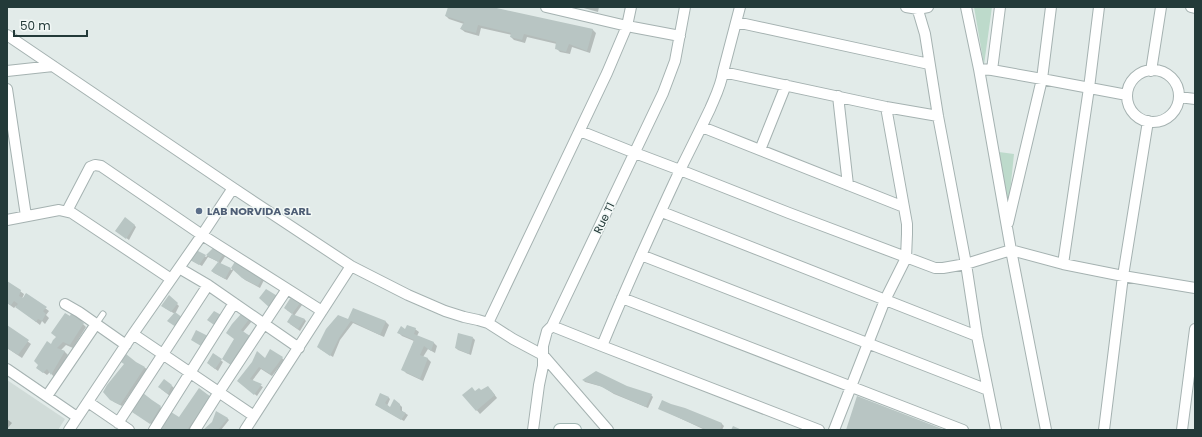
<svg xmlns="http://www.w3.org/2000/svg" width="1202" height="437" font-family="Poppins,sans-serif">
<rect width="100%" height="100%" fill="#e2ebe9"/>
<!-- built -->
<path fill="#d0dbd8" d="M7 380 65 419 58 430H7Z"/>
<!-- green -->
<path fill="#bddacb" d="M974 7H992L984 65Z
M999 152 1014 154 1008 212Z"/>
<!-- shadow -->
<path fill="#0003" d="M449 7H489L593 30 596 33 590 53 572 47 570 54 560 52 556 48 557 44 527 37 525 43 514 40 511 37 512 35 481 28 479 36 465 32 461 29 464 24 449 19 446 16Z
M580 7H599L598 12Z
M134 225 136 227 129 240 117 231Z
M215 248 226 255 220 264 232 270 237 261 264 280 260 288 245 280 234 269 227 280 214 273 212 271 219 262 208 257 202 266 191 260 197 251 206 257Z
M7 282 24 294 21 301 26 294 49 311 46 315 49 318 45 324 42 321 40 325 16 306 14 308 7 303Z
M170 297 179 306 175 314 165 308Z
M301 303 302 305 294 316 304 319 306 321 300 331 290 324 293 314 287 310Z
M354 310 386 322 389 325 384 337 353 323 340 340 333 357 320 349 349 321Z
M73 312 84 320 81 322 86 327 73 348 66 345 61 350 64 351 68 355 54 377 50 372 47 375 37 368Z
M250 319 252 321 243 332 252 338 233 366 223 359 235 339 233 324Z
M7 326 31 344 22 358 7 348Z
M415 329 419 332 417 336 434 343 437 346 435 353 428 349 423 357 428 359 431 362 423 381 406 373 403 369 414 341 402 336 399 333Z
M473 338 475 340 471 355 458 350 456 348Z
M213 354 223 362 218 371 210 365Z
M282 358 284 360 272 376 261 369 252 381 263 387 257 396 241 383 265 359Z
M136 363 147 369 122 406 114 402 104 392Z
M583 380 651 395 653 397 648 408 614 394 603 387 585 382Z
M172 386 174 388 170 396 161 389Z
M491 390 497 398 480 414 464 395 475 392Z
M388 397 390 399 387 406 390 408 400 405 402 407V411L408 415 404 421 376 405Z
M210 398 190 430H161L180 419Z
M151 401 163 409 153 425 133 412Z
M684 409 722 424 724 426 722 430H705L669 413Z
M227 418 229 420 221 430H204Z
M7 419 12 423 7 429Z"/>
<!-- building -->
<path fill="#b8c5c3" d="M448 7H492L593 29 587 51 569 44 566 52 555 49 556 42 524 34 522 40 510 37 511 33 478 25 476 33 460 29 464 22 445 16Z
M125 217 135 225 126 239 115 231Z
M215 246 225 252 218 262 231 268 236 260 263 277 258 286 242 278 231 268 225 279 211 271 218 262 206 255 199 265 190 260 196 250 206 255Z
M7 281 21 290 19 296 23 298 26 293 47 307 43 311 46 314 42 321 38 319 36 322 15 307 18 304 14 301 11 305 7 303Z
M266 289 279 297 271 309 259 298Z
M169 295 178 303 171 312 161 306Z
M291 297 301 302 292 314 284 308Z
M353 308 386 321 380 335 351 321 339 338 330 356 317 347 326 329 338 315 348 319Z
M72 311 82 317 78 319 84 323 70 345 63 342 57 348 65 351 51 375 47 369 43 373 36 368 38 365 34 361 47 341 51 344 53 340 56 337 51 333 65 313 70 316Z
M214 311 223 316 217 327 207 320Z
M175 312 183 318 176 327 167 321Z
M241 314 250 318 241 330 250 336 236 355 231 365 222 359 234 339 226 333 232 324Z
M292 314 305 319 298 329 287 322Z
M7 325 29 340 18 355 7 348Z
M407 325 416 328 414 334 434 342 431 351 424 346 420 355 428 358 420 379 401 370 414 340 397 333 401 326 405 329Z
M196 330 208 336 201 346 191 340Z
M458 333 473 337 469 354 455 348Z
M270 349 283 357 270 374 259 367 250 379 262 384 254 395 237 381 252 362 257 351 265 358Z
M213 353 222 359 215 369 207 363Z
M126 354 136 362 145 367 120 405 110 400 103 392 107 385 124 364 121 362Z
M596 371 627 386 652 394 646 407 611 392 600 386 582 380Z
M164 379 172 385 168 394 158 387Z
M488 386 495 395 476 411 462 395 472 387 475 391 479 388 481 390Z
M199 388 211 397 187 430H160L171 412 179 417Z
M143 393 152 400 161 406 150 424 132 412Z
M380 393 389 397 385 403 390 407 394 399 400 404V410L406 413 401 420 375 405Z
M857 396 945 430H846Z
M662 400 671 404 685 408 722 423 720 430H707L658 409Z
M216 411 228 418 218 430H203L212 422Z
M733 426 742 430H731Z"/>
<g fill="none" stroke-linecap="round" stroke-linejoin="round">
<defs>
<path id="lane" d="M96 324 103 314"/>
<path id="street" d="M546 7 627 26 680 36
M906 7 918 9 928 7
M917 7 925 34 938 116 966 264 977 336 996 430
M966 7 979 69 1011 250 1046 430
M1191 7 1195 8
M736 22 929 64
M7 35 233 188 351 266 408 295 445 311 464 317 478 320 488 323 513 339 543 355 608 430
M979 69 992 70 1042 79 1127 95
M992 70 1000 7
M1127 96a26 26 0 1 1 52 0a26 26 0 1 1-52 0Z
M7 71 53 66
M1151 71 1161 7
M723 72 886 107 938 116
M7 89 26 216
M838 96 848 185
M1179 97 1195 99
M702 127 904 207
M580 131 635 153 680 170 789 213 935 268H943L966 264 1011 250 1063 264 1123 276 1195 288
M760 150 786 85
M67 211 90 167 95 165 101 166 202 235 322 311
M662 212 977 336
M7 220 59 210 72 213 171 279
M1008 223 1042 79 1051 7
M641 255 988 390
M1063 264 1089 88 1099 7
M179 268 208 285 299 348
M622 298 963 430
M65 304 79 312 126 345
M488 323 607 73 627 26 631 7
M552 326 602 346 819 430
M133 334 254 416
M602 346C626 287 653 228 680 170 690 150 700 130 710 109 715 97 721 86 723 72L740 7
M7 369 77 417
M47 396 96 324
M88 402 129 430
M118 423 208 285
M69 430 133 334 202 235 233 188
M154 430 234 303
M195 430 219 392 287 289
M245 430 351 266
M533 430 539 385 543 366V346L547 331 552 326 663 93 675 61 685 7
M834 430 885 300 906 258 907 234V224L886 107
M1104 430 1123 276 1148 121
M1182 430 1195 329"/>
<path id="secondary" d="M560 430H575"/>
</defs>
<!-- lane casing -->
<use href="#lane" stroke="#a5b2b1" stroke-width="7"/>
<!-- street casing -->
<use href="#street" stroke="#a5b2b1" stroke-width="12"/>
<!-- secondary casing -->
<use href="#secondary" stroke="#a1b6b3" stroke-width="14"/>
<!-- lane -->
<use href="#lane" stroke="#fff" stroke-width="5"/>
<!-- street -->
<use href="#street" stroke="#fff" stroke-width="10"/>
<!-- secondary -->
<use href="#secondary" stroke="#fff" stroke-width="12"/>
</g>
<!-- markers -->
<circle fill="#5c6f8a" stroke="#f2f8f6" stroke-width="1.5" cx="199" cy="211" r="4"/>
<g text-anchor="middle" stroke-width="3" stroke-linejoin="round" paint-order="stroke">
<!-- service labels -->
<g font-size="11" font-weight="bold" fill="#4e5e75" stroke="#f2f8f6" text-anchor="start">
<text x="207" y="215">LAB NORVIDA SARL</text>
</g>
<!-- street labels -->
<g font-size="11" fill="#233a39" stroke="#f2f8f6">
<text transform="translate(604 218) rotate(-64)" y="4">Rue T1</text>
</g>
</g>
<!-- border -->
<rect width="1202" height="437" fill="none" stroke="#233a39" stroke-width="16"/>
<!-- scale -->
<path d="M14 30v6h73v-6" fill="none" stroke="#233a39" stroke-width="2"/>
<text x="20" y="30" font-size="12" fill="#233a39" stroke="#f2f8f6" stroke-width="3" paint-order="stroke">50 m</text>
</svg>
